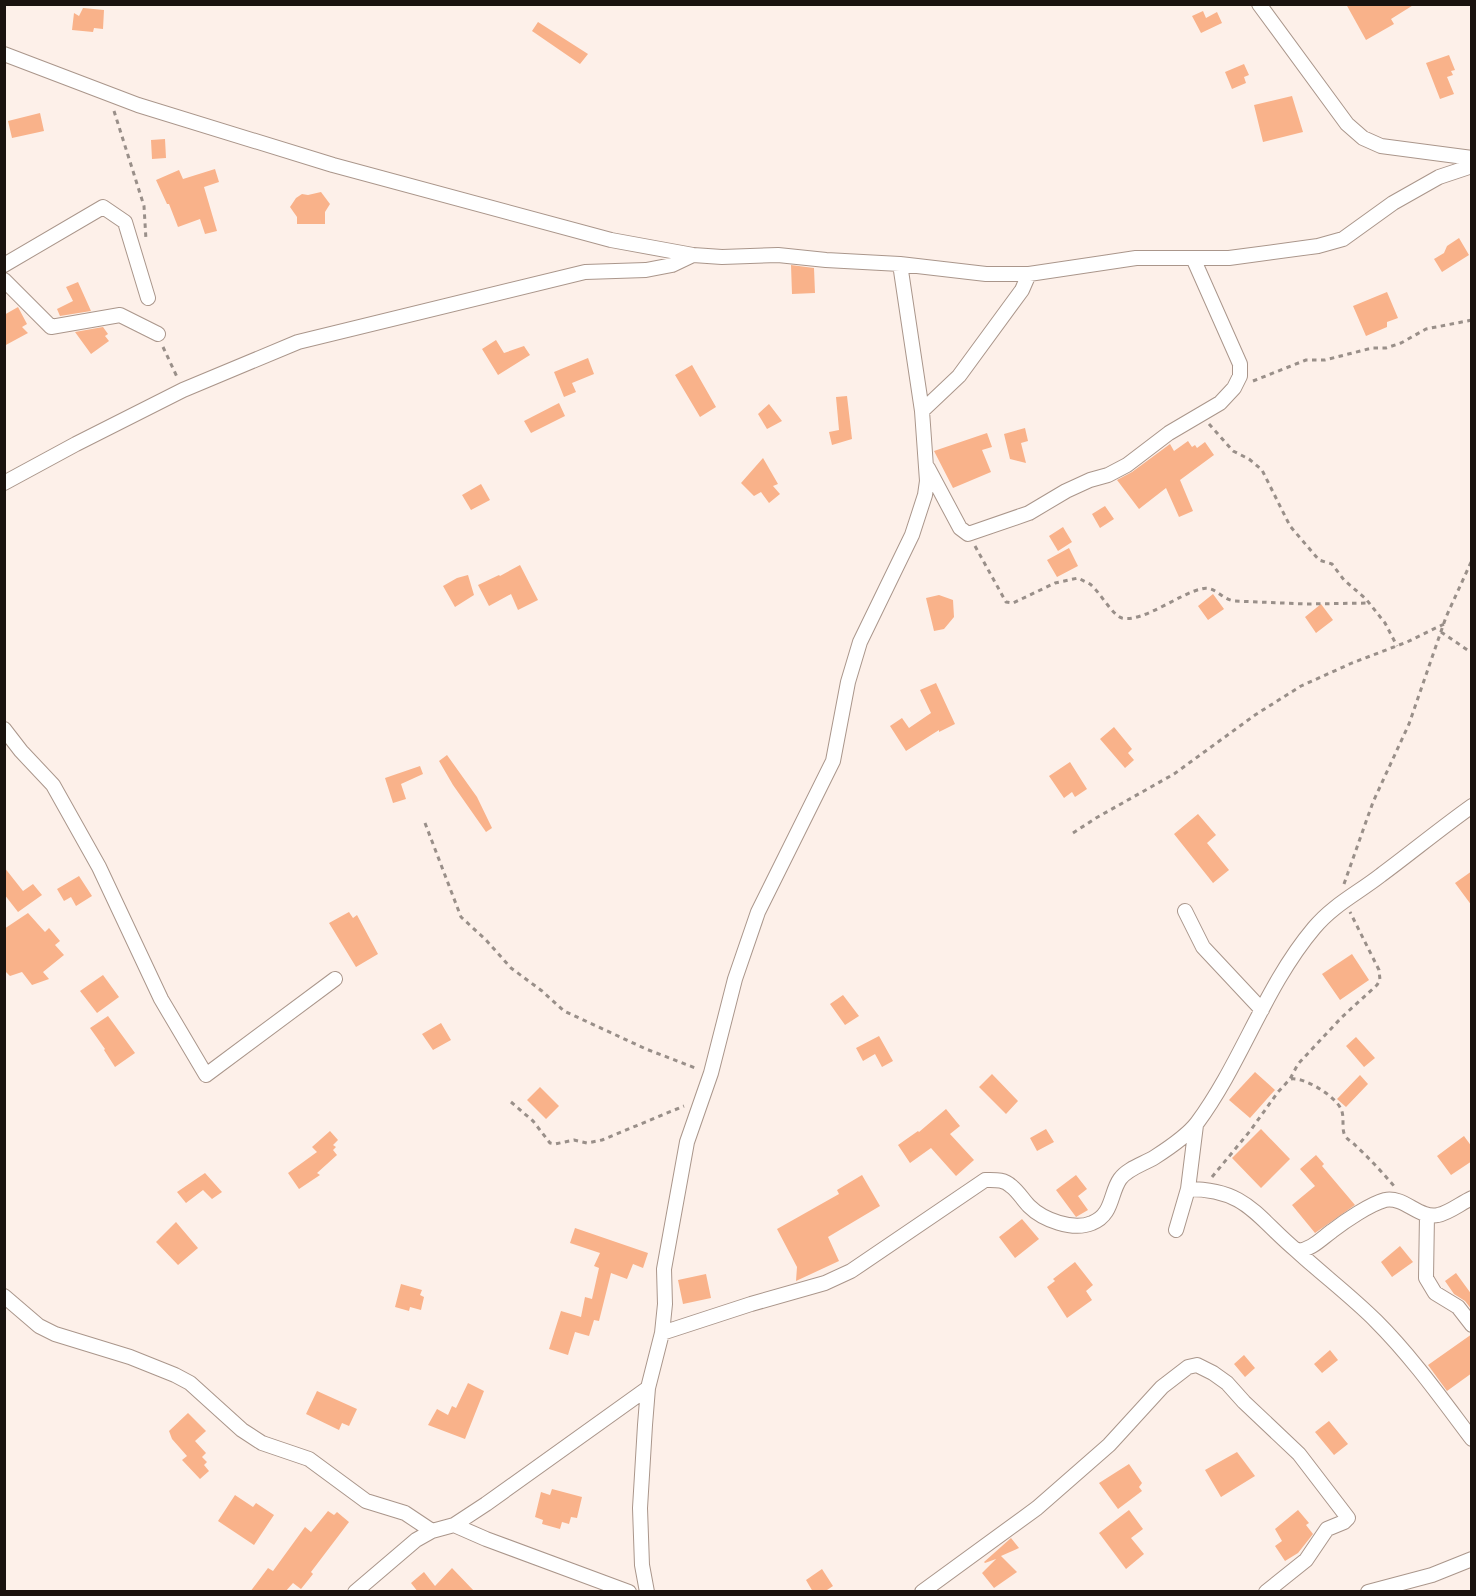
<svg xmlns="http://www.w3.org/2000/svg" width="1476" height="1596" font-family="'Varela Round',sans-serif">
<rect width="100%" height="100%" fill="#fdf0e9"/>
<!-- building -->
<path fill="#f9b28a" d="M1346 4H1415L1391 19 1394 24 1366 40Z
M83 8 104 10 103 29 94 28 93 32 72 30 74 13 79 16Z
M1203 11 1206 18 1217 12 1222 23 1201 33 1192 16Z
M538 22 588 54 580 64 532 31Z
M1449 55 1455 70 1451 71 1453 75 1447 77 1454 94 1440 99 1426 63Z
M1244 64 1249 75 1244 77 1246 83 1232 89 1225 72Z
M1292 96 1303 132 1263 142 1254 105Z
M40 113 44 131 12 138 8 121Z
M165 139 166 158 152 159 151 140Z
M215 169 219 182 204 187 217 231 205 234 200 219 178 227 169 204H167L156 180 179 170 183 179Z
M321 192 330 204 325 212V224H297V217L290 207 296 198 302 194 308 195Z
M1459 238 1469 255 1442 272 1434 259 1444 253 1447 246Z
M791 265 814 268 815 293 792 294Z
M78 282 91 311 60 316 57 309 73 301 66 287Z
M1387 292 1398 318 1387 322V327L1366 336 1353 306Z
M18 307 27 324 22 327 28 333 4 346V315Z
M103 327 108 334 105 336 109 341 91 354 75 332Z
M496 340 504 353 524 346 530 355 498 375 482 349Z
M588 358 594 374 572 383 576 392 564 397 554 372Z
M692 365 716 407 700 417 675 375Z
M847 396 852 439 832 445 829 432 839 430 836 397Z
M559 403 565 416 531 433 524 421Z
M769 404 782 421 767 429 758 414Z
M1025 428 1028 441 1021 443 1026 463 1010 459 1004 434Z
M987 433 992 447 982 450 991 472 953 488 934 451Z
M1188 441 1192 447 1195 445 1197 448 1205 442 1214 455 1180 480 1193 511 1179 517 1166 488 1139 509 1117 480 1132 472 1170 444 1174 451Z
M763 458 778 484 773 486 780 494 769 503 761 492 754 496 741 483Z
M481 484 490 500 471 510 462 495Z
M1105 506 1114 519 1100 528 1092 514Z
M1063 527 1072 542 1058 551 1049 536Z
M1069 548 1078 566 1057 577 1047 560Z
M520 565 538 600 518 610 511 594 489 606 478 585 499 575 500 576Z
M468 575 474 595 455 607 443 586 457 578Z
M1213 594 1224 609 1208 620 1198 606Z
M939 595 953 600 954 617 944 629 934 631 926 598Z
M1321 604 1333 620 1316 633 1305 617Z
M936 683 955 724 939 732V730L906 751 890 726 902 718 909 728 931 713 920 690Z
M1114 727 1132 749 1128 753 1134 760 1125 768 1100 739Z
M447 755 477 797 492 828 486 832 453 785 439 761Z
M1070 762 1087 789 1075 797 1072 792 1064 798 1049 776Z
M420 766 423 774 401 784 406 799 393 803 385 778Z
M1198 814 1216 835 1207 843 1229 870 1213 883 1174 834Z
M4 867 23 891 33 884 42 895 18 912 4 894Z
M1472 871V906L1455 883Z
M79 876 92 896 76 906 71 897 64 901 57 889Z
M349 912 353 918 357 915 378 954 356 967 329 923Z
M28 913 45 932 49 928 60 941 55 945 64 955 43 972 49 979 32 985 22 972 10 976 4 970V929Z
M1352 954 1369 980 1340 1000 1322 974Z
M103 975 119 997 97 1013 80 991Z
M843 995 859 1016 845 1025 830 1004Z
M108 1016 135 1053 115 1067 104 1050 105 1049 90 1028Z
M441 1023 451 1040 433 1050 422 1034Z
M879 1036 893 1061 882 1067 875 1054 863 1061 856 1048Z
M1356 1037 1375 1058 1364 1067 1346 1046Z
M1255 1072 1275 1090 1250 1118 1229 1100Z
M992 1074 1018 1101 1006 1114 979 1087Z
M1360 1075 1368 1084 1346 1107 1337 1099Z
M540 1087 559 1106 546 1119 527 1100Z
M946 1109 960 1126 950 1134 974 1160 956 1176 931 1148 910 1163 898 1145 918 1131 919 1132Z
M1046 1129 1054 1142 1037 1151 1030 1138Z
M1261 1129 1290 1159 1261 1188 1232 1158Z
M330 1131 338 1140 333 1145 336 1147 333 1150 337 1155 317 1173 320 1175 299 1189 288 1173 317 1152 312 1147Z
M1464 1136 1472 1147V1161L1451 1175 1437 1156Z
M1316 1155 1324 1164 1322 1166 1355 1205 1315 1233 1292 1205 1315 1186 1300 1169Z
M205 1173 222 1192 212 1199 203 1190 186 1203 177 1192Z
M862 1175 880 1206 828 1237 839 1261 796 1281 797 1267 777 1229 839 1194 837 1190Z
M1076 1175 1087 1189 1078 1196 1088 1210 1076 1217 1056 1190Z
M1022 1219 1039 1239 1015 1258 999 1237Z
M176 1222 198 1248 178 1265 156 1242Z
M575 1228 648 1253 643 1268 633 1264 627 1279 611 1273 599 1321 594 1320 589 1336 575 1332 568 1355 549 1349 561 1311 581 1317 585 1297 592 1299 599 1268 594 1266 600 1253 570 1243Z
M1400 1246 1413 1262 1392 1277 1381 1262Z
M1075 1262 1093 1285 1086 1291 1092 1300 1067 1318 1047 1287 1055 1281 1053 1279Z
M1456 1273 1472 1295V1310L1465 1301 1454 1294 1445 1281Z
M706 1274 711 1298 683 1304 678 1280Z
M401 1284 422 1290 420 1295 424 1297 421 1310 410 1307 409 1311 395 1307Z
M1472 1334V1373L1447 1391 1428 1365Z
M1330 1350 1338 1360 1322 1373 1314 1364Z
M1244 1355 1255 1368 1245 1377 1234 1364Z
M468 1383 484 1391 465 1439 428 1425 437 1409 448 1415 452 1406 456 1408Z
M317 1391 357 1409 349 1426 342 1423 339 1430 306 1414Z
M188 1413 206 1431 195 1441 206 1453 202 1457 207 1462 204 1465 209 1471 200 1479 182 1460 187 1456 172 1439 169 1431Z
M1329 1421 1348 1444 1334 1455 1315 1432Z
M1237 1452 1255 1476 1221 1497 1205 1470Z
M1129 1464 1142 1483 1139 1487 1142 1491 1118 1509 1099 1483Z
M552 1489 582 1497 577 1518 571 1517 569 1524 562 1522 560 1529 542 1524 543 1520 535 1517 541 1492 550 1495Z
M235 1495 253 1507 256 1503 274 1515 254 1545 218 1521Z
M1129 1510 1143 1529 1131 1538 1144 1554 1126 1569 1099 1533Z
M1298 1510 1309 1523 1306 1525 1313 1534 1298 1553 1285 1561 1275 1546 1282 1541 1275 1529Z
M328 1511 334 1515 337 1512 349 1522 311 1572 313 1574 301 1589 293 1583 285 1592H250L268 1568 273 1571 305 1527 311 1532Z
M1011 1538 1019 1548 1001 1556 1017 1572 994 1588 982 1573 996 1559 985 1563 984 1562Z
M452 1568 475 1592H418L411 1583 424 1572 435 1586Z
M822 1569 833 1586 824 1592H813L806 1580Z"/>
<g fill="none" stroke-linecap="round" stroke-linejoin="round">
<defs>
<path id="minor" d="M1259 4 1347 124 1363 138 1381 146 1472 158
M4 54 138 105 333 165 611 240 693 255 722 257 778 255 826 260 900 264 986 274H1029L1136 258H1229L1318 246 1343 239 1393 203 1439 177 1472 166
M4 265 103 207 125 222 148 298
M4 280 51 327 120 315 158 334
M922 411 959 376 1022 290 1029 274
M928 468 960 528 968 534 1029 513 1066 491 1090 480 1108 475 1127 465 1169 433 1220 403 1234 388 1240 376V364L1193 258
M4 483 76 444 183 390 298 342 585 272 646 270 672 265 693 255
M4 729 21 751 53 785 99 867 161 999 206 1075 335 979
M1185 911 1203 947 1262 1010
M1188 1189C1247 1189 1257 1218 1297 1251 1311 1250 1321 1239 1332 1231 1345 1221 1370 1204 1385 1200 1404 1196 1419 1219 1438 1215 1449 1213 1461 1203 1472 1198
M1427 1215 1426 1278 1435 1293 1458 1307 1472 1325
M1176 1230 1188 1189 1196 1125
M1297 1251C1323 1275 1351 1296 1376 1321 1412 1357 1441 1398 1472 1439
M4 1296 39 1326 55 1334 130 1357 175 1375 190 1383 242 1430 262 1443 309 1459 366 1501 405 1513 432 1531
M662 1333 751 1304 825 1283 851 1271 985 1180C995 1180 1004 1179 1011 1186 1018 1191 1023 1200 1029 1206 1043 1220 1073 1231 1092 1223 1113 1215 1110 1193 1120 1179 1128 1168 1144 1164 1155 1157 1169 1148 1187 1136 1197 1123 1242 1062 1265 986 1314 928 1333 905 1358 893 1381 875 1412 852 1441 828 1472 806
M454 1525 486 1539 629 1592
M355 1592 416 1540 432 1531 454 1525 486 1504 648 1388
M647 1592 642 1565 640 1508 645 1425 648 1388 662 1333 665 1304 664 1269 687 1142 711 1073 735 979 758 912 833 761 848 682 860 642 912 535 925 495 927 481 922 411 900 264
M922 1592 1037 1508 1109 1445 1162 1387 1188 1367 1197 1365 1213 1373 1227 1383 1244 1402 1299 1454 1348 1518 1344 1522 1327 1529 1306 1560 1266 1592
M1368 1592 1432 1575 1472 1559"/>
</defs>
<!-- minor casing -->
<use href="#minor" stroke="#aa968b" stroke-width="16"/>
<!-- path -->
<path stroke="#998f89" stroke-width="3" stroke-dasharray="4.5 4.5" stroke-linecap="butt" d="M114 111 144 206 146 240
M163 347 178 379
M1253 381 1306 360H1325L1372 348H1386L1401 343 1426 329 1472 320
M1209 424 1233 451 1249 459 1262 470 1290 526 1319 560 1332 564 1344 580 1366 599 1385 623 1397 646
M975 546 1006 602 1013 603 1055 583 1078 578C1082 580 1086 582 1090 584 1100 592 1112 615 1122 618 1142 623 1181 593 1201 589 1215 585 1221 599 1234 601L1307 604 1370 603
M1441 632 1472 653
M425 823 461 917 486 940 511 968 542 991 564 1011 646 1049 698 1069
M1073 833 1096 818 1174 774 1255 715 1301 686 1352 663 1407 642 1444 624
M1344 884 1373 802 1409 724 1446 617 1472 560
M1291 1079C1305 1077 1335 1096 1341 1109 1345 1117 1341 1128 1345 1136 1348 1140 1352 1142 1355 1145 1369 1158 1382 1172 1394 1186
M511 1102 533 1121 550 1143 555 1144 574 1140 587 1143 602 1140 684 1106
M1212 1177 1250 1131 1278 1092 1290 1079 1298 1064 1342 1017 1377 985 1380 980 1379 970 1350 912"/>
<!-- minor -->
<use href="#minor" stroke="#fff" stroke-width="14"/>
</g>
<!-- border -->
<rect width="1476" height="1596" fill="none" stroke="#1a130f" stroke-width="12"/>
</svg>
